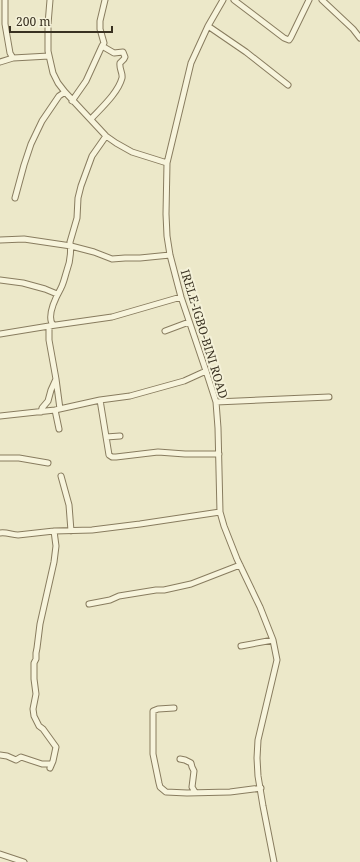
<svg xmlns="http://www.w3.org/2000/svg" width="360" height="862" font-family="'Noto Serif',serif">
<rect width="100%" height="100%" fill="#ece8c9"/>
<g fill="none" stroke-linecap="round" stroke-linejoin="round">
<defs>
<path id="minor" d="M5 0V24L10 53 13 58 49 56
M50 0 48 24V51L53 73 58 83 65 92 106 136 116 143 132 152 167 163
M223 0 208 26 191 63 167 163 166 214 167 236 170 255 181 297 206 371 216 402 218 428 220 512 224 526 237 559 260 607 273 640 277 660 258 740 257 758 258 776 263 806 274 862
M234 0 284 38 289 40 291 37 309 0
M322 0 353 29 360 38
M208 26 246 52 288 85
M102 46 104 43 100 29V21L105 0
M0 62 13 58
M72 101 86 81 102 46 114 53 123 52 125 57 124 59 120 63C119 69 123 73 122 78 118 93 101 108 91 119
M15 198 24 165 31 144 42 121 59 96 65 92
M0 240 24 239 71 246 94 252 112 259 125 258H140L170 255
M0 280 23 283 45 289 57 294
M53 325C46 316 56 297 61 288 64 282 65 276 67 270 70 262 71 250 70 242L77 218 78 198 81 186 92 156 106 136
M165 331 189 322
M0 334 49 326 112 317 181 297
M56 379 60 409
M100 400 109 455 112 457H116L158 452 185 454H219
M216 402 329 397
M55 410 59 429
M41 412 42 408 48 401 51 390 56 379 49 340V326
M0 416 55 410 100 400 130 396 184 381 206 371
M106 437 120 436
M0 458H19L48 463
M61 476 69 505 71 531
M0 533C7 532 12 535 18 535L54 531 92 530 140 524 220 512
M89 604 110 600 119 596 156 590H164L191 584 240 565
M241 646 273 640
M174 708 158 709 153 711V754L159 783 160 787 166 792 187 793 230 792 261 788
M0 755 7 756 16 760 21 757 42 764H51
M180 759 185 760 191 763 192 767 194 771 192 787 195 792
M50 768 53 761 56 747 43 729 39 726 34 716 33 709 36 694 34 679V663L36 659V653L37 648 40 624 54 562 56 546 54 531
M0 854 24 862"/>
</defs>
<!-- minor casing -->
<use href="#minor" stroke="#887c5f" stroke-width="7"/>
<!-- minor -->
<use href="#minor" stroke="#f7f4dc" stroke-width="5"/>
</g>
<g text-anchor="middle" stroke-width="4" stroke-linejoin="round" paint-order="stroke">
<!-- street labels -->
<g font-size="12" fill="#393121" stroke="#f4f1d8">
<text transform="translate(204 334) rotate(73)" y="4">IRELE-IGBO-BINI ROAD</text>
</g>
</g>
<!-- scale -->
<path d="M10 26v6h102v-6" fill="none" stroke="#393121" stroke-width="2"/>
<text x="16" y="26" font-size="12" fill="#393121" stroke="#f4f1d8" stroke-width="3" paint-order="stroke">200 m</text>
</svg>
